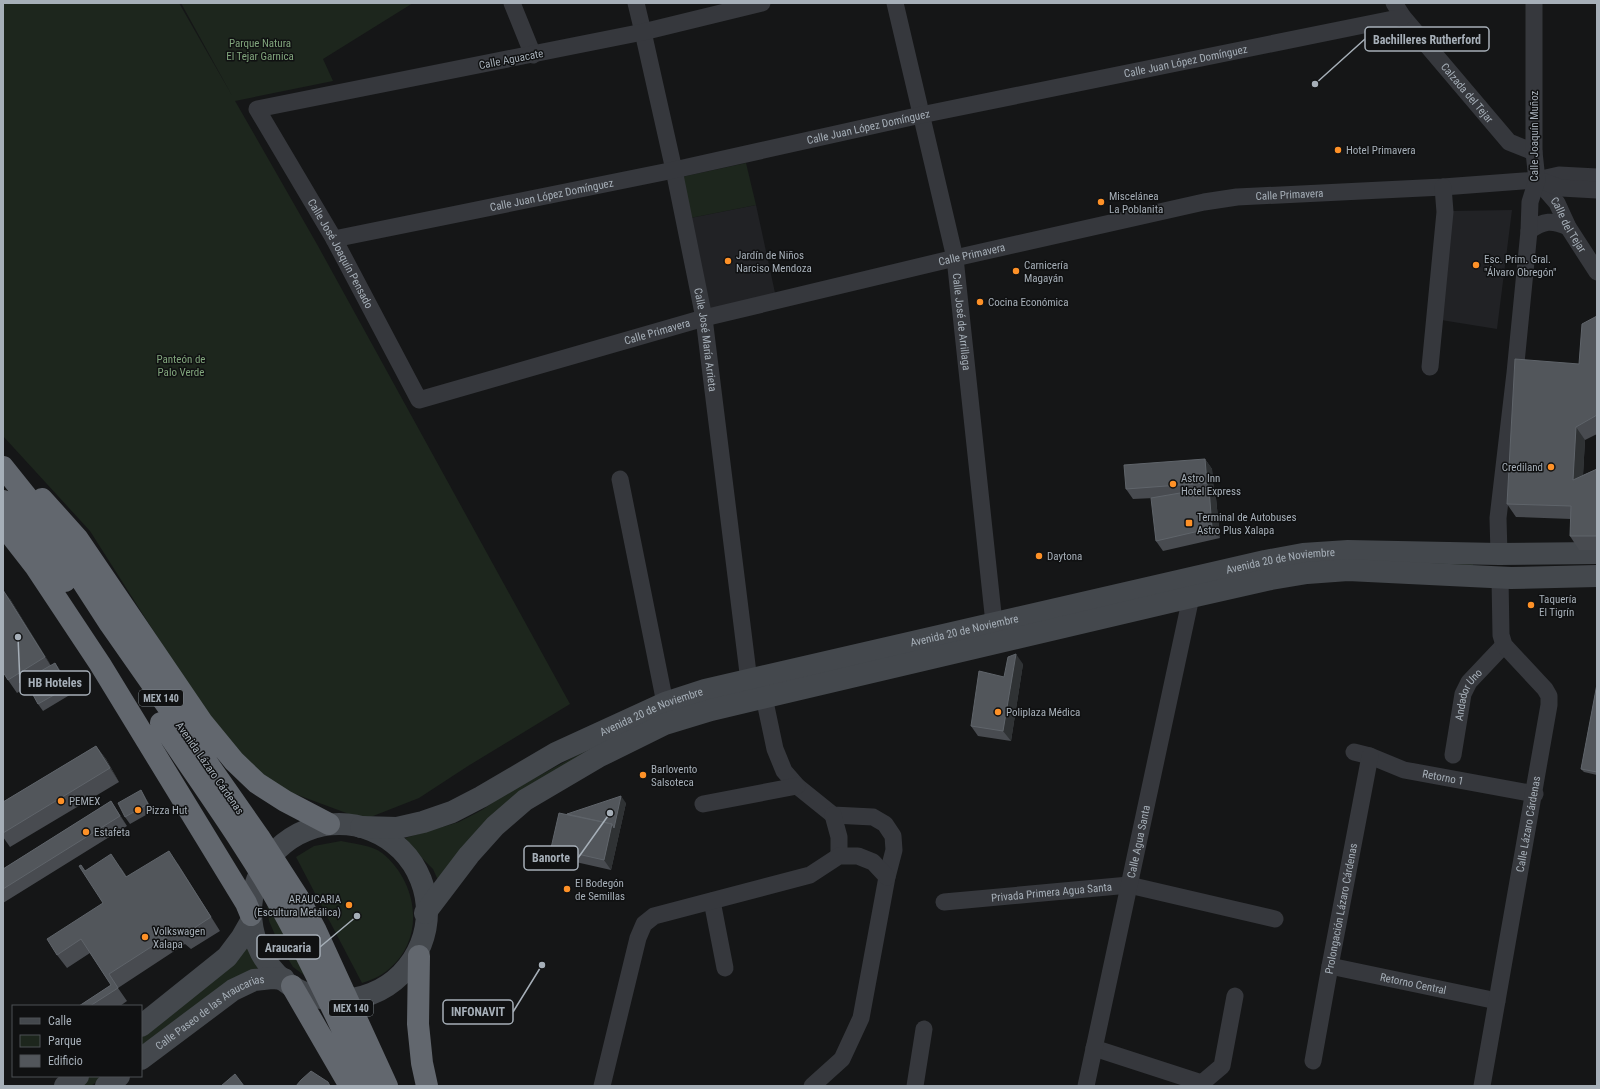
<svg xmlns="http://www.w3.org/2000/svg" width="1600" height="1089" font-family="'Roboto Condensed',sans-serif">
<rect width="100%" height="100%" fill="#151617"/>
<!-- built -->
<path fill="#212225" d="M756 205 777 302 700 320 680 220Z
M1512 210 1497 329 1441 320 1452 211Z"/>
<!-- green -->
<path fill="#1d261d" d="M3 3H179L318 246 570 704 468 766 419 798 368 818 349 814 287 791 256 771 210 720 90 531 3 436Z
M181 3H413L323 59 333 81 235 101Z
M746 163 756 205 680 220 672 179Z
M1473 558V566L1349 562 598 746 440 885 433 869 414 850 405 838 459 822 482 810 505 794 596 745 1282 563Z
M341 841C354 844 372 845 382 853 418 882 426 938 389 969 381 976 372 980 362 983L296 857 314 846Z
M266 893 312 981 293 967 279 944 269 921Z
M248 945 258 968 229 983 141 1048V1033Z
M86 1076H104L91 1086H73Z"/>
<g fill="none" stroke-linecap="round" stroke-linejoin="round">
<!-- street -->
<g stroke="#36383d" stroke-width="17">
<path d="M512 3 533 55"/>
<path id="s1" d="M636 3 643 32 674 170 704 318 749 681"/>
<path id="s2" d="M762 3 643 32 257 109 334 239 419 400 704 318 955 258 1204 202 1237 197 1443 187 1537 180 1559 175 1597 177"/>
<path id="s3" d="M895 3 955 258 994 623"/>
<path id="s4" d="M1394 3 1403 17 1509 142 1534 152"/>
<path id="s5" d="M1537 180 1557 203 1568 227 1597 272"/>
<path d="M1539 180 1561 188 1597 190"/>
<path d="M1529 231C1544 220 1552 220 1568 227"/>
<path id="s6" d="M334 239 674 170 921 115 1403 17"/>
<path d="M1430 367 1445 212 1443 187"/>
<path d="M620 479 665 703"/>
<path d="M1499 554 1498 518 1515 373 1529 231 1530 202 1537 180 1534 152V3"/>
<path d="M764 697 775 749 784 771 797 786 833 815 873 817 885 824 893 836 894 850 887 877 861 1018 842 1059 812 1086"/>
<path id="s7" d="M1354 752 1370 756 1404 770 1535 794"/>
<path id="s8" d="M1453 755 1463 694 1469 682 1504 645"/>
<path d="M703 804 797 786"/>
<path d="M833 815 839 837V856"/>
<path d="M712 901 725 968"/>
<path id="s9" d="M944 902 1129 885 1275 919"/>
<path id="s10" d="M1330 966 1497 1001"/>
<path d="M1094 1048 1202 1083 1222 1066 1235 996"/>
<path id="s11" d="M1313 1061 1330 966 1370 756"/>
<path d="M602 1086 638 938 644 924 654 916 810 875 839 856H858L873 862 887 877"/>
<path d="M915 1086 924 1029"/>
<path id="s12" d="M1086 1086 1191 597"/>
<path id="s13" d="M1482 1086 1549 705V696L1545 689 1504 645 1501 635 1500 578"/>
</g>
<!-- secondary -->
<g stroke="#44484d" stroke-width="22">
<circle cx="339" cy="912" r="88"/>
<path id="s14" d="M361 827 397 828 423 822 452 812 481 797 556 753 665 703 705 690 1265 561 1303 554 1348 551 1499 554 1597 553"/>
<path d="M425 913 469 855 495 826 525 800 598 757 665 724 711 710 1191 597 1271 579 1307 573 1348 570 1511 578 1597 576"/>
<path d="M141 1026 227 957 242 937 250 923"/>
<path id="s15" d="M141 1059 233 990 254 980 272 978 284 979"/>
<path d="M65 1086 78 1076"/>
<path d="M106 1086 119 1076"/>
</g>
<!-- highway -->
<path stroke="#62676e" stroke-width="22" d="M3 467 31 502 110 624 259 837 299 899 316 931 387 1086
M42 499 77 538 202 722 234 761 257 783 285 801 329 824
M3 501 48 557 65 581
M3 525 35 566 100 664 246 903 251 915
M161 723C202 785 246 845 282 909 314 966 341 1027 369 1086
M419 956 418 1024 422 1063 427 1086
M292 986 350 1086"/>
</g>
<!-- wall -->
<path fill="#484b50" d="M1597 316V434L1585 440 1583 475 1597 469V550H1579L1570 536 1571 519 1516 517 1507 504 1579 364Z
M1205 459 1212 469 1214 493 1212 494 1216 498 1220 538 1163 551 1156 541 1154 498 1133 499 1126 489Z
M10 599 51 666 55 663 60 670 73 693 43 711 38 704 28 686 17 693 8 680Z
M1023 664 1011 741 978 736 971 726 1004 677Z
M1597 684V775L1584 772 1581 769Z
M96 746 106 759 119 782 10 847 3 837V802Z
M141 790 153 811 130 824 125 817Z
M111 801 127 826 3 903V869Z
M626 803 611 870 558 858 551 848 567 814Z
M178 864 220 931 191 949 185 944 118 988 127 1001 120 1006H79L111 985 90 953 67 968 57 955 103 903 85 871 121 868 127 877Z"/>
<!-- shaded-wall -->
<path fill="#2f3234" d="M1576 427 1585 440 1582 493 1573 480Z
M1205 459 1212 469 1214 493 1207 483Z
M1209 488 1216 498 1220 538 1212 528Z
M3 590 10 599 54 670 45 657Z
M1016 654 1023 664 1011 741 1003 731Z
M55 663 60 670 73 693 68 687Z
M96 746 106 759 119 782 110 768Z
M141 790 153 811 148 804Z
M621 796 626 803 611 870 604 860 612 824Z
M111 801 118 812 127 826 120 816Z
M169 851 178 864 220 931 211 917Z
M111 854 121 868 136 891 126 877Z"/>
<!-- building -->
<path fill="#52565b" stroke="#5f646a" d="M1597 316V415L1576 427 1573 480 1597 469V536H1570L1571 506 1507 504 1515 359 1579 364 1582 324Z
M1205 459 1207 483 1126 489 1124 465Z
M1209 488 1212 528 1156 541 1151 498Z
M3 590 45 657 8 680 3 672Z
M1016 654 1003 731 971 726 979 671 1004 677 1008 657Z
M55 663 68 687 38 704 25 680Z
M1597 684V772L1581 769Z
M96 746 110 768 3 833V802Z
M141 790 148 804 125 817 118 803Z
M621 796 614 828 612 824 567 814Z
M111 801 120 816 3 889V869Z
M559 813 612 824 604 860 551 848Z
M169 851 211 917 182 936 176 931 109 974 118 988 90 1006H79L111 985 81 939 57 955 47 939 103 903 79 866 81 865 85 871 111 854 126 877Z
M311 1071 328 1082 330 1086H296L301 1080Z
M235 1074 244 1086H221Z"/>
<!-- markers -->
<g fill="#fe9127" stroke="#101112" stroke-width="1.5">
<circle cx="1338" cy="150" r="4"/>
<circle cx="1101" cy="202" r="4"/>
<circle cx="728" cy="261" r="4"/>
<circle cx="1476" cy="265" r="4"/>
<circle cx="1016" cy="271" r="4"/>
<circle cx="980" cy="302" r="4"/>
<circle cx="1551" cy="467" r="4"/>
<circle cx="1173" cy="484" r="4"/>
<rect x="1185" y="519" width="8" height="8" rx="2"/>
<circle cx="1039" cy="556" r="4"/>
<circle cx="1531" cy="605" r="4"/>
<circle cx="998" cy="712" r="4"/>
<circle cx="643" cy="775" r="4"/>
<circle cx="61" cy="801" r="4"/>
<circle cx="138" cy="810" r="4"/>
<circle cx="86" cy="832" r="4"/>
<circle cx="567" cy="889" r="4"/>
<circle cx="349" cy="905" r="4"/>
<circle cx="145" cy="937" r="4"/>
</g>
<g text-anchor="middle" stroke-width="3" stroke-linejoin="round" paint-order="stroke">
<!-- shield labels -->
<g fill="#101112" stroke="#798086" stroke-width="1">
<rect x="139" y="690" width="44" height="16" rx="3"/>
<rect x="329" y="1000" width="44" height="16" rx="3"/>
</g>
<g font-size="10" font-weight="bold" fill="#a6afb8">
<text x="161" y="702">MEX 140</text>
<text x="351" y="1012">MEX 140</text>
</g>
<!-- park labels -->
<g font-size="11" fill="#80a57c" stroke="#101112">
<text x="260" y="47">Parque Natura<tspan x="260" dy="13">El Tejar Garnica</tspan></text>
<text x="181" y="363">Panteón de<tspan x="181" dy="13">Palo Verde</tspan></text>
</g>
<!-- street labels -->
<g font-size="11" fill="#a6afb8" stroke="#101112">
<text transform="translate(511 59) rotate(-11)" y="4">Calle Aguacate</text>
<text dy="4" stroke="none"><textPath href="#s6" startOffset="870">Calle Juan López Domínguez</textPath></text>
<text dy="4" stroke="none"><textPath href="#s4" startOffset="116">Calzada del Tejar</textPath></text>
<text dy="4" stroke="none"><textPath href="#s6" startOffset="546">Calle Juan López Domínguez</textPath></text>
<text transform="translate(1534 136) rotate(-90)" y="4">Calle Joaquín Muñoz</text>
<text dy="4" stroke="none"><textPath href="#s6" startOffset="222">Calle Juan López Domínguez</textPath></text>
<text dy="4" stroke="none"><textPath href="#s2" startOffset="1745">Calle Primavera</textPath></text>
<text dy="4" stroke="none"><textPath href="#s5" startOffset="55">Calle del Tejar</textPath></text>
<text dy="4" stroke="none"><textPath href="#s2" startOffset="683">Calle José Joaquín Pensado</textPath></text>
<text dy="4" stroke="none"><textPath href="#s2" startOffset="1421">Calle Primavera</textPath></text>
<text dy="4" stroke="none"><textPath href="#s3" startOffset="326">Calle José de Arrillaga</textPath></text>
<text dy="4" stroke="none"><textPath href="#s2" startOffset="1097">Calle Primavera</textPath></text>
<text dy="4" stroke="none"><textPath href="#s1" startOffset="344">Calle José María Arrieta</textPath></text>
<text dy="4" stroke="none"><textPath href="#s14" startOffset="965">Avenida 20 de Noviembre</textPath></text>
<text dy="4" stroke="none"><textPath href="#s14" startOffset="641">Avenida 20 de Noviembre</textPath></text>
<text dy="4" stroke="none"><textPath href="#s8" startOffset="63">Andador Uno</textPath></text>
<text dy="4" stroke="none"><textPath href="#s14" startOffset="317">Avenida 20 de Noviembre</textPath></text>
<text transform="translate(210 768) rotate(55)" y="4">Avenida Lázaro Cárdenas</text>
<text dy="4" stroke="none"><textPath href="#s7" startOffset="93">Retorno 1</textPath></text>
<text dy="4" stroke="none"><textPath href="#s13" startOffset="266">Calle Lázaro Cárdenas</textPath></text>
<text dy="4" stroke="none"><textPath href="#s12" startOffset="250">Calle Agua Santa</textPath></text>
<text dy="4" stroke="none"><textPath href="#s9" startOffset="108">Privada Primera Agua Santa</textPath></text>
<text dy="4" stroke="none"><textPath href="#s11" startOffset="155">Prolongación Lázaro Cárdenas</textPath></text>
<text dy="4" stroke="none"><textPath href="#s10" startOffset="85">Retorno Central</textPath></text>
<text dy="4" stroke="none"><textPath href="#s15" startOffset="84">Calle Paseo de las Araucarias</textPath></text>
</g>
<!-- poi labels -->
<g font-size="11" fill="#a6afb8" stroke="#101112" text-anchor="start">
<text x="1346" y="154">Hotel Primavera</text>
<text x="1109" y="200">Miscelánea<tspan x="1109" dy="13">La Poblanita</tspan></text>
<text x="736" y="259">Jardín de Niños<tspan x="736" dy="13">Narciso Mendoza</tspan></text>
<text x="1484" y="263">Esc. Prim. Gral.<tspan x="1484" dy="13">"Álvaro Obregón"</tspan></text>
<text x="1024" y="269">Carnicería<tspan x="1024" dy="13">Magayán</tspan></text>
<text x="988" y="306">Cocina Económica</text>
<text x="1543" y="471" text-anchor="end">Crediland</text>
<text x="1181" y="482">Astro Inn<tspan x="1181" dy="13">Hotel Express</tspan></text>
<text x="1197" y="521">Terminal de Autobuses<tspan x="1197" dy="13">Astro Plus Xalapa</tspan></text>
<text x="1047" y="560">Daytona</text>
<text x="1539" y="603">Taquería<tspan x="1539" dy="13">El Tigrín</tspan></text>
<text x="1006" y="716">Poliplaza Médica</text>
<text x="651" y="773">Barlovento<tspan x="651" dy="13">Salsoteca</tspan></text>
<text x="69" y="805">PEMEX</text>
<text x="146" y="814">Pizza Hut</text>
<text x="94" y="836">Estafeta</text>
<text x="575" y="887">El Bodegón<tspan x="575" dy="13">de Semillas</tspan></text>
<text x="341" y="903" text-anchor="end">ARAUCARIA<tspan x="341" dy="13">(Escultura Metálica)</tspan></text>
<text x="153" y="935">Volkswagen<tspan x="153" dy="13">Xalapa</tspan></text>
</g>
</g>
<!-- callouts -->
<path fill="none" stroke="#a6afb8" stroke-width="1.5" d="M1315 84L1365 39M18 637L20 683M610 813L578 858M357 916L320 947M542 965L513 1012"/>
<g fill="#a6afb8" stroke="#101112" stroke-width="1.5">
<circle cx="1315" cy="84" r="4"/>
<circle cx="18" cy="637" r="4"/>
<circle cx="610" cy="813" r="4"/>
<circle cx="357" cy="916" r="4"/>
<circle cx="542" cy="965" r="4"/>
</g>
<g fill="#101112" stroke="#a6afb8" stroke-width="1.5">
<rect x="1365" y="27" width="124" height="24" rx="4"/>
<rect x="20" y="671" width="70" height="24" rx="4"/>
<rect x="524" y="846" width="54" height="24" rx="4"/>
<rect x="257" y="935" width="63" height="24" rx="4"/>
<rect x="443" y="1000" width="70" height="24" rx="4"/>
</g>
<g font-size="12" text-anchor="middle" font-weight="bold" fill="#a6afb8">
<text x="1427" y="44">Bachilleres Rutherford</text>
<text x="55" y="687">HB Hoteles</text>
<text x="551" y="862">Banorte</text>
<text x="288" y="952">Araucaria</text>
<text x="478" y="1016">INFONAVIT</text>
</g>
<!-- border -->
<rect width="1600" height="1089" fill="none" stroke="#a6afb8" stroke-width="8"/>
<!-- legend -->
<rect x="12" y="1005" width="130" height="72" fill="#101112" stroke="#4c5054"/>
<rect x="20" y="1018" width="20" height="6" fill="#44484d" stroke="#4c5054"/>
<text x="48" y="1025" font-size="12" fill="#a6afb8">Calle</text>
<rect x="20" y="1035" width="20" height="12" fill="#1d261d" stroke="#4c5054"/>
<text x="48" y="1045" font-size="12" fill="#a6afb8">Parque</text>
<rect x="20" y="1055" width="20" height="12" fill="#52565b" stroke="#4c5054"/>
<text x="48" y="1065" font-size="12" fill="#a6afb8">Edificio</text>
</svg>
